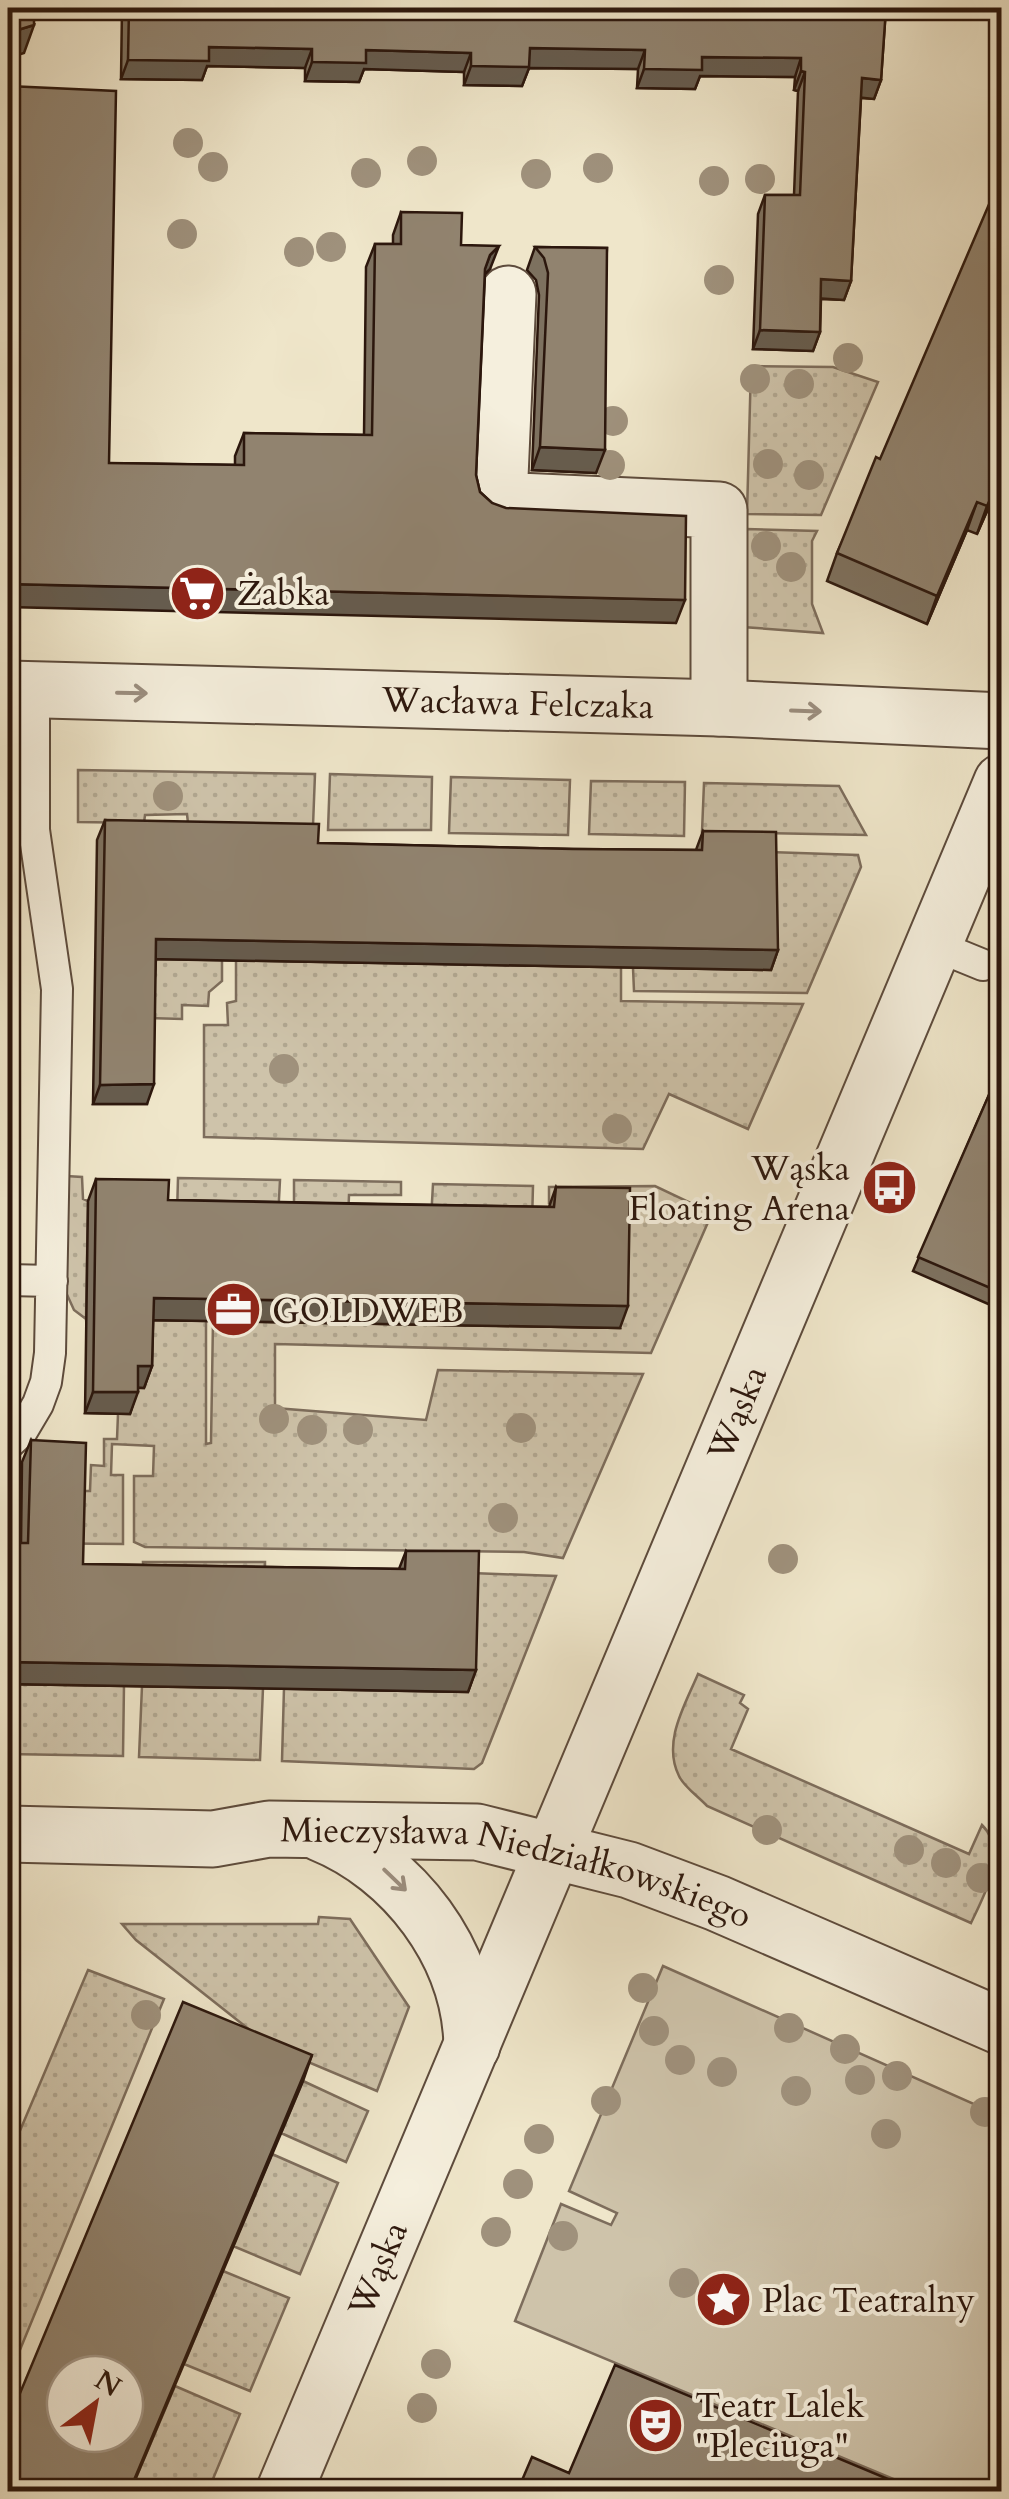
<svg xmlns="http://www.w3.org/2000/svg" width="1009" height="2499" font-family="Cardo,serif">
<defs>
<pattern id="grass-dots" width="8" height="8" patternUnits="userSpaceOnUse" patternTransform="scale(2.5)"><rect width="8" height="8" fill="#cec3aa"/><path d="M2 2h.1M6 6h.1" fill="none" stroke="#b1a791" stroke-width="1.8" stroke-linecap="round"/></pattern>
</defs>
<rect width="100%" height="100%" fill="#efe6ca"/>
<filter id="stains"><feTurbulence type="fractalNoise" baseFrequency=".002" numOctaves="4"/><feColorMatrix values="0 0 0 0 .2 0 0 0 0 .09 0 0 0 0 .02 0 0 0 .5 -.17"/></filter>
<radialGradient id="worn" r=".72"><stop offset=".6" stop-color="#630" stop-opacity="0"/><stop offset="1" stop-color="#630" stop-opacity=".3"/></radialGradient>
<!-- grass -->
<path fill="url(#grass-dots)" stroke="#7d6d5c" stroke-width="2.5" d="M751 366 833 367 878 382 821 515 747 514Z
M746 529 817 531 812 541V604L823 633 743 627Z
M78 770 315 774 313 826 188 823 187 814 145 815 144 823 78 822Z
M330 774 432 777 431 830H328Z
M451 777 570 780 568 835 449 833Z
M591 781 685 782 684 836 589 834Z
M704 783 839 786 866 835 702 832Z
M151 839 222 843V981L209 992 208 1006 182 1005V1019L148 1018Z
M769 852 858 855 861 867 807 993 634 991 633 968Z
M236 960 621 967V1001L803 1004 748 1129 669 1094 643 1149 204 1137V1025H228L227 1003 236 1001Z
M66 1176 82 1177 83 1199 88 1201 86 1319 206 1321V1444L211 1443 213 1321 619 1328 622 1205 549 1203V1187L655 1186 712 1213 651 1353 275 1344V1408L426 1420 438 1370 643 1374 563 1558 524 1552 145 1547 134 1542V1476H153L154 1446 112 1444 111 1475H123V1544L15 1543 14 1516 77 1517V1491H90L91 1465 104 1466V1439H117L118 1414 130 1387H144L89 1357 86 1319 74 1310 64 1288Z
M178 1178 280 1180 278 1218 177 1215Z
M294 1180 401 1182V1195H349L348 1220 294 1219Z
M433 1184 533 1186 532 1222 431 1220Z
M143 1562H265V1589L144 1587Z
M471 1573 556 1576 482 1763 474 1769 282 1761 284 1688Z
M698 1674 744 1695 740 1703 748 1709 731 1749 969 1854 982 1825C1009 1852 986 1891 971 1923L707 1806C699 1797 684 1787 679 1776 662 1742 685 1705 698 1674Z
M8 1684 124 1685 123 1756 8 1754Z
M142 1686 263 1688 260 1760 139 1757Z
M319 1917 350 1919 409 2007 377 2091 270 2046 136 1940 122 1924H318Z
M88 1970 164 1999 8 2379V2159Z
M303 2081 368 2111 346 2162 281 2133Z
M272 2154 338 2183 300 2274 233 2246Z
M223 2271 289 2298 250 2391 184 2364Z
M175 2386 240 2414 208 2491H150L133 2485Z"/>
<!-- park -->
<path fill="#cec3aa" stroke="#7d6d5c" stroke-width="2.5" d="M663 1966 1001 2116V2491H922L515 2321 561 2204 611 2225 617 2213 569 2191Z"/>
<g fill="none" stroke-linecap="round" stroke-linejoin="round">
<defs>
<path id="lane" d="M934 945 983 965
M8 1280 52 1281
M8 1444 22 1431 38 1404 46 1382 50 1353 57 989 34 830V691L20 693"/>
<g id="street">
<path d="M508 294 499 500 719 510V708"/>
<path id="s1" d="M8 689 719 708 1002 721"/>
<path d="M320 1833C404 1867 470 1953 472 2046"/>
<path id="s2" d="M8 1834 213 1839 269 1829 477 1832 629 1870 717 1903 1002 2027"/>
<path id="s3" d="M284 2492 1002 782"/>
</g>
</defs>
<!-- lane casing -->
<use href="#lane" stroke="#5d4b3c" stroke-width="34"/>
<!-- street casing -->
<use href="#street" stroke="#5d4b3c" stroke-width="59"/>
<!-- lane -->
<use href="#lane" stroke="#f5efdd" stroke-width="30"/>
<!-- street -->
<use href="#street" stroke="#f5efdd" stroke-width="55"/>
</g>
<!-- trees -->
<g fill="#9f917c">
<circle cx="188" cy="143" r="15"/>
<circle cx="422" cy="161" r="15"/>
<circle cx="213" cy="167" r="15"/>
<circle cx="598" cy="168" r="15"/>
<circle cx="366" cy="173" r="15"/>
<circle cx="536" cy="174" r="15"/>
<circle cx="760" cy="179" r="15"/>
<circle cx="714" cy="181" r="15"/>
<circle cx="182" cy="234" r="15"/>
<circle cx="331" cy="247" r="15"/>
<circle cx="299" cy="252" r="15"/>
<circle cx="719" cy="280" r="15"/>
<circle cx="848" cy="358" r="15"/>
<circle cx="755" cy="379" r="15"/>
<circle cx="799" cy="384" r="15"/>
<circle cx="613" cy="421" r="15"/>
<circle cx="768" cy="464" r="15"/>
<circle cx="610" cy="465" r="15"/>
<circle cx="809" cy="475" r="15"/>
<circle cx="766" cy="546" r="15"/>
<circle cx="791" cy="567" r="15"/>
<circle cx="168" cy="796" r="15"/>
<circle cx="284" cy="1069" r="15"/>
<circle cx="617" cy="1129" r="15"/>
<circle cx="274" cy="1419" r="15"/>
<circle cx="521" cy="1428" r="15"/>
<circle cx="312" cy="1430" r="15"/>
<circle cx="358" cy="1430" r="15"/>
<circle cx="503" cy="1518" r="15"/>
<circle cx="783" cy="1559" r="15"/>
<circle cx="767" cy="1830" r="15"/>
<circle cx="909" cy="1850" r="15"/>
<circle cx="946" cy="1863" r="15"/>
<circle cx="981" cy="1878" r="15"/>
<circle cx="643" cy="1988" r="15"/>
<circle cx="146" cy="2015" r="15"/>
<circle cx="789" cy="2028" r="15"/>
<circle cx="654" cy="2031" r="15"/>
<circle cx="845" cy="2049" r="15"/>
<circle cx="680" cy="2060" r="15"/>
<circle cx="722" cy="2072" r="15"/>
<circle cx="897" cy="2076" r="15"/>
<circle cx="860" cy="2080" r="15"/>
<circle cx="796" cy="2091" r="15"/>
<circle cx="606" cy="2101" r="15"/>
<circle cx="985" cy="2112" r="15"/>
<circle cx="886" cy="2134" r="15"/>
<circle cx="539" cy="2139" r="15"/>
<circle cx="518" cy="2184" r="15"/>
<circle cx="496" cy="2232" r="15"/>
<circle cx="563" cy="2236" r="15"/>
<circle cx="684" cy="2283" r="15"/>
<circle cx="736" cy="2304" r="15"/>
<circle cx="436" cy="2364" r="15"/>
<circle cx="422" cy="2408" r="15"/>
</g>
<!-- wall -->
<path fill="#7d715f" stroke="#2c170d" stroke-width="2.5" d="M122 8H886L881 80 874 99 861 98 851 281 844 300 821 299 820 332 813 351 753 349 758 214 765 195H794L798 91 794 90 795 77 700 76 695 89 637 88 638 69 529 68 522 86 464 85V72L364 69 359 82 305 81V68L207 66 202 80 121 79Z
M401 212 461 245 490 269 485 274 476 475 480 492 492 503 676 623 109 463 235 465V456L244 433 364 435 366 267 375 244H393V235Z
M535 247 607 248 596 473 532 470 539 295 536 280 527 270Z
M880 459 1002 477 977 534 967 530 927 624 827 581 837 553Z
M105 820 318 843 573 849 696 850 703 831 778 950 771 970 156 959 147 1104H93L97 840Z
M1002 1065V1310L913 1271Z
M96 1179 168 1200 549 1207 556 1187 620 1328 153 1320 152 1366 144 1388H138L130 1414 85 1413 88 1201Z
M31 1440 83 1564 399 1569 406 1551 476 1670 468 1692 8 1684V1543H21L22 1462Z"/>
<!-- shaded-wall -->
<path fill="#665c4e" stroke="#2c170d" stroke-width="2.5" d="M34 25 24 53 8 58V33Z
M209 47 312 49 305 68 207 66 202 80 121 79 128 60Z
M530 48 645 50 638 69 529 68 522 86 464 85 471 66Z
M366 50 471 53 464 72 364 69 359 82 305 81 312 62Z
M702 57 801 58 795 77 700 76 695 89 637 88 644 69Z
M801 71 805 72 798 91 794 90Z
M862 78 881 80 874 99 855 97Z
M499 246 490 269 481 278 490 255Z
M821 279 851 281 844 300 814 298Z
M760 330 820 332 813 351 753 349Z
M540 447 605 450 596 473 532 470Z
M1002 473V477L977 534 987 506Z
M977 502 967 530 927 624 937 596Z
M8 584 685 600 676 623 8 607Z
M156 939 778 950 771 970 149 959Z
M154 1084 147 1104H93L100 1085Z
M154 1298 628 1306 620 1328 146 1320Z
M138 1366H152L144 1388 130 1387Z
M93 1392H138L130 1414 85 1413Z
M8 1662 476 1670 468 1692 8 1684Z
M312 2055 303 2081 130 2492H129Z"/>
<!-- building -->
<path fill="#91836f" stroke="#2c170d" stroke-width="2.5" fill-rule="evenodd" d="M8 8H34V25L8 33Z
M129 8H886L881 80 862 78 851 281 821 279 820 332 760 330 765 195H800L805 72 801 71V58L702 57V70L644 69 645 50 530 48 529 67 471 66V53L366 50V63L312 62V49L209 47V61L128 60Z
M8 86 116 91 109 463 244 465V433L372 435 375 244H401V212L462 213 461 245 499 246 490 255 485 269 476 475 480 492 492 503 506 508 686 516 685 600 8 584Z
M1002 174V473L987 506 977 502 937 596 837 553 876 457 880 459Z
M535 247 607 248 605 450 540 447 548 273 544 258Z
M105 820 319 824 318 843 573 849 702 850 703 831 776 832 778 950 156 939 154 1084 100 1085Z
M1002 1065V1293L918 1257Z
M96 1179 169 1180 168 1200 362 1204 554 1207 556 1187 630 1188 628 1306 154 1298 152 1366H138V1392H93Z
M31 1440 86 1443 83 1564 405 1569 406 1551H479L476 1670 8 1662V1543H28Z
M183 2002 312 2055 129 2492H8V2422ZM65 2374H125V2434H65Z
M615 2365 919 2492H517L532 2457 569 2473Z"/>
<!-- one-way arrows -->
<defs><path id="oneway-shaft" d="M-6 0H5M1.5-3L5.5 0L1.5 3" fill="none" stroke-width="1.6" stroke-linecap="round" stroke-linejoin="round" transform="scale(2.5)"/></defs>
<g stroke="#9b8e7f">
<use href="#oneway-shaft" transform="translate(132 693) rotate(1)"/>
<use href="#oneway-shaft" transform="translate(806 711) rotate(2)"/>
<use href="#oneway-shaft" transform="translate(395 1880) rotate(44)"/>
</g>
<!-- icons -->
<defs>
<symbol id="supermarket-disc" viewBox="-11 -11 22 22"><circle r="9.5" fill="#8f2418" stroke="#f5efdd"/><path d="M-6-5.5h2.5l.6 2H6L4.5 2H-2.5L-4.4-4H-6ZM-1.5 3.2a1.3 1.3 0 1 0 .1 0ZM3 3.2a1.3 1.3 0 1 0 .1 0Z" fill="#fff"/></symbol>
<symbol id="bus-disc" viewBox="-11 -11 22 22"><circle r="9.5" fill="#8f2418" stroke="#f5efdd"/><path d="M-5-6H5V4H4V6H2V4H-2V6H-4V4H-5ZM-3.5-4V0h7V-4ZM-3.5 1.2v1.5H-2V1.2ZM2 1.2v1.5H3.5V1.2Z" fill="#fff"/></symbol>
<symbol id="office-disc" viewBox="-11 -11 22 22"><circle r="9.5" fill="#8f2418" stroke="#f5efdd"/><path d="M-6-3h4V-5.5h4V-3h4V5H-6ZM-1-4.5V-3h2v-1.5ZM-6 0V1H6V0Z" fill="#fff"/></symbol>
<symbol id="sight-disc" viewBox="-11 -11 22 22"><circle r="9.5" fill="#8f2418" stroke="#f5efdd"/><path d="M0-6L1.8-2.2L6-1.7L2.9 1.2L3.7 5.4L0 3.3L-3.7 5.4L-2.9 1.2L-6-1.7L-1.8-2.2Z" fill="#fff"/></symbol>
<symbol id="theatre-disc" viewBox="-11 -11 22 22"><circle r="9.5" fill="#8f2418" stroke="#f5efdd"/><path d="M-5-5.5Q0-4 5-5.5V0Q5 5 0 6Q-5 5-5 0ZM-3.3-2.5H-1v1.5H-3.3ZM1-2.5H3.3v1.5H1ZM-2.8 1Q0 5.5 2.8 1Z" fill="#fff"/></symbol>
</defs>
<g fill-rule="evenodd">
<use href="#supermarket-disc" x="166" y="562" width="63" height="63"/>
<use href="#bus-disc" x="858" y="1156" width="63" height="63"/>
<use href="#office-disc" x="202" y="1278" width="63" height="63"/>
<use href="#sight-disc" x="692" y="2268" width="63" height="63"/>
<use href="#theatre-disc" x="624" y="2394" width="63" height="63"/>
</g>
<g text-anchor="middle" stroke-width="8" stroke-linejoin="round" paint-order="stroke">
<!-- poi labels -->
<g font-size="35" fill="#2c170d" stroke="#f5efdd" text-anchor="start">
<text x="237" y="605">Żabka</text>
<text x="850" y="1180" text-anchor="end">Wąska<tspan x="850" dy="40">Floating Arena</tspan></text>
<text x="272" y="1322">GOLDWEB</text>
<text x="762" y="2312">Plac Teatralny</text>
<text x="695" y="2417">Teatr Lalek<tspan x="695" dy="40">"Pleciuga"</tspan></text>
</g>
<!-- street labels -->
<g font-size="35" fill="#2c170d" stroke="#f5efdd">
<text dy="12" stroke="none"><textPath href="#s1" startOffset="510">Wacława Felczaka</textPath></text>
<text dy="12" stroke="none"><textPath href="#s3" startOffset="1170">Wąska</textPath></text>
<text dy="12" stroke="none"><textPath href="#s2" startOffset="515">Mieczysława Niedziałkowskiego</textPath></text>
<text dy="12" stroke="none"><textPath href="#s3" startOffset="242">Wąska</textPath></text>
</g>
</g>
<!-- margin -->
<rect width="1009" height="2499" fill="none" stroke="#efe6ca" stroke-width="40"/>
<rect x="10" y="10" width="989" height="2479" fill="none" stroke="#2c170d" stroke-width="5"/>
<rect x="20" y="20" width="969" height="2459" fill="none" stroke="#2c170d" stroke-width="2.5"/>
<!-- north arrow -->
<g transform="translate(95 2404) rotate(32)"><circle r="48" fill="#f5efdd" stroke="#a5998a" stroke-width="2.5"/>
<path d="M0-8L18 38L0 25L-18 38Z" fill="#8f2418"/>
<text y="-15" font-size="28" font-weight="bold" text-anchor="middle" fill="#2c170d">N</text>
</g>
<rect width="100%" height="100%" filter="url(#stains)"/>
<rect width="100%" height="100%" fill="url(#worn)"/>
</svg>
